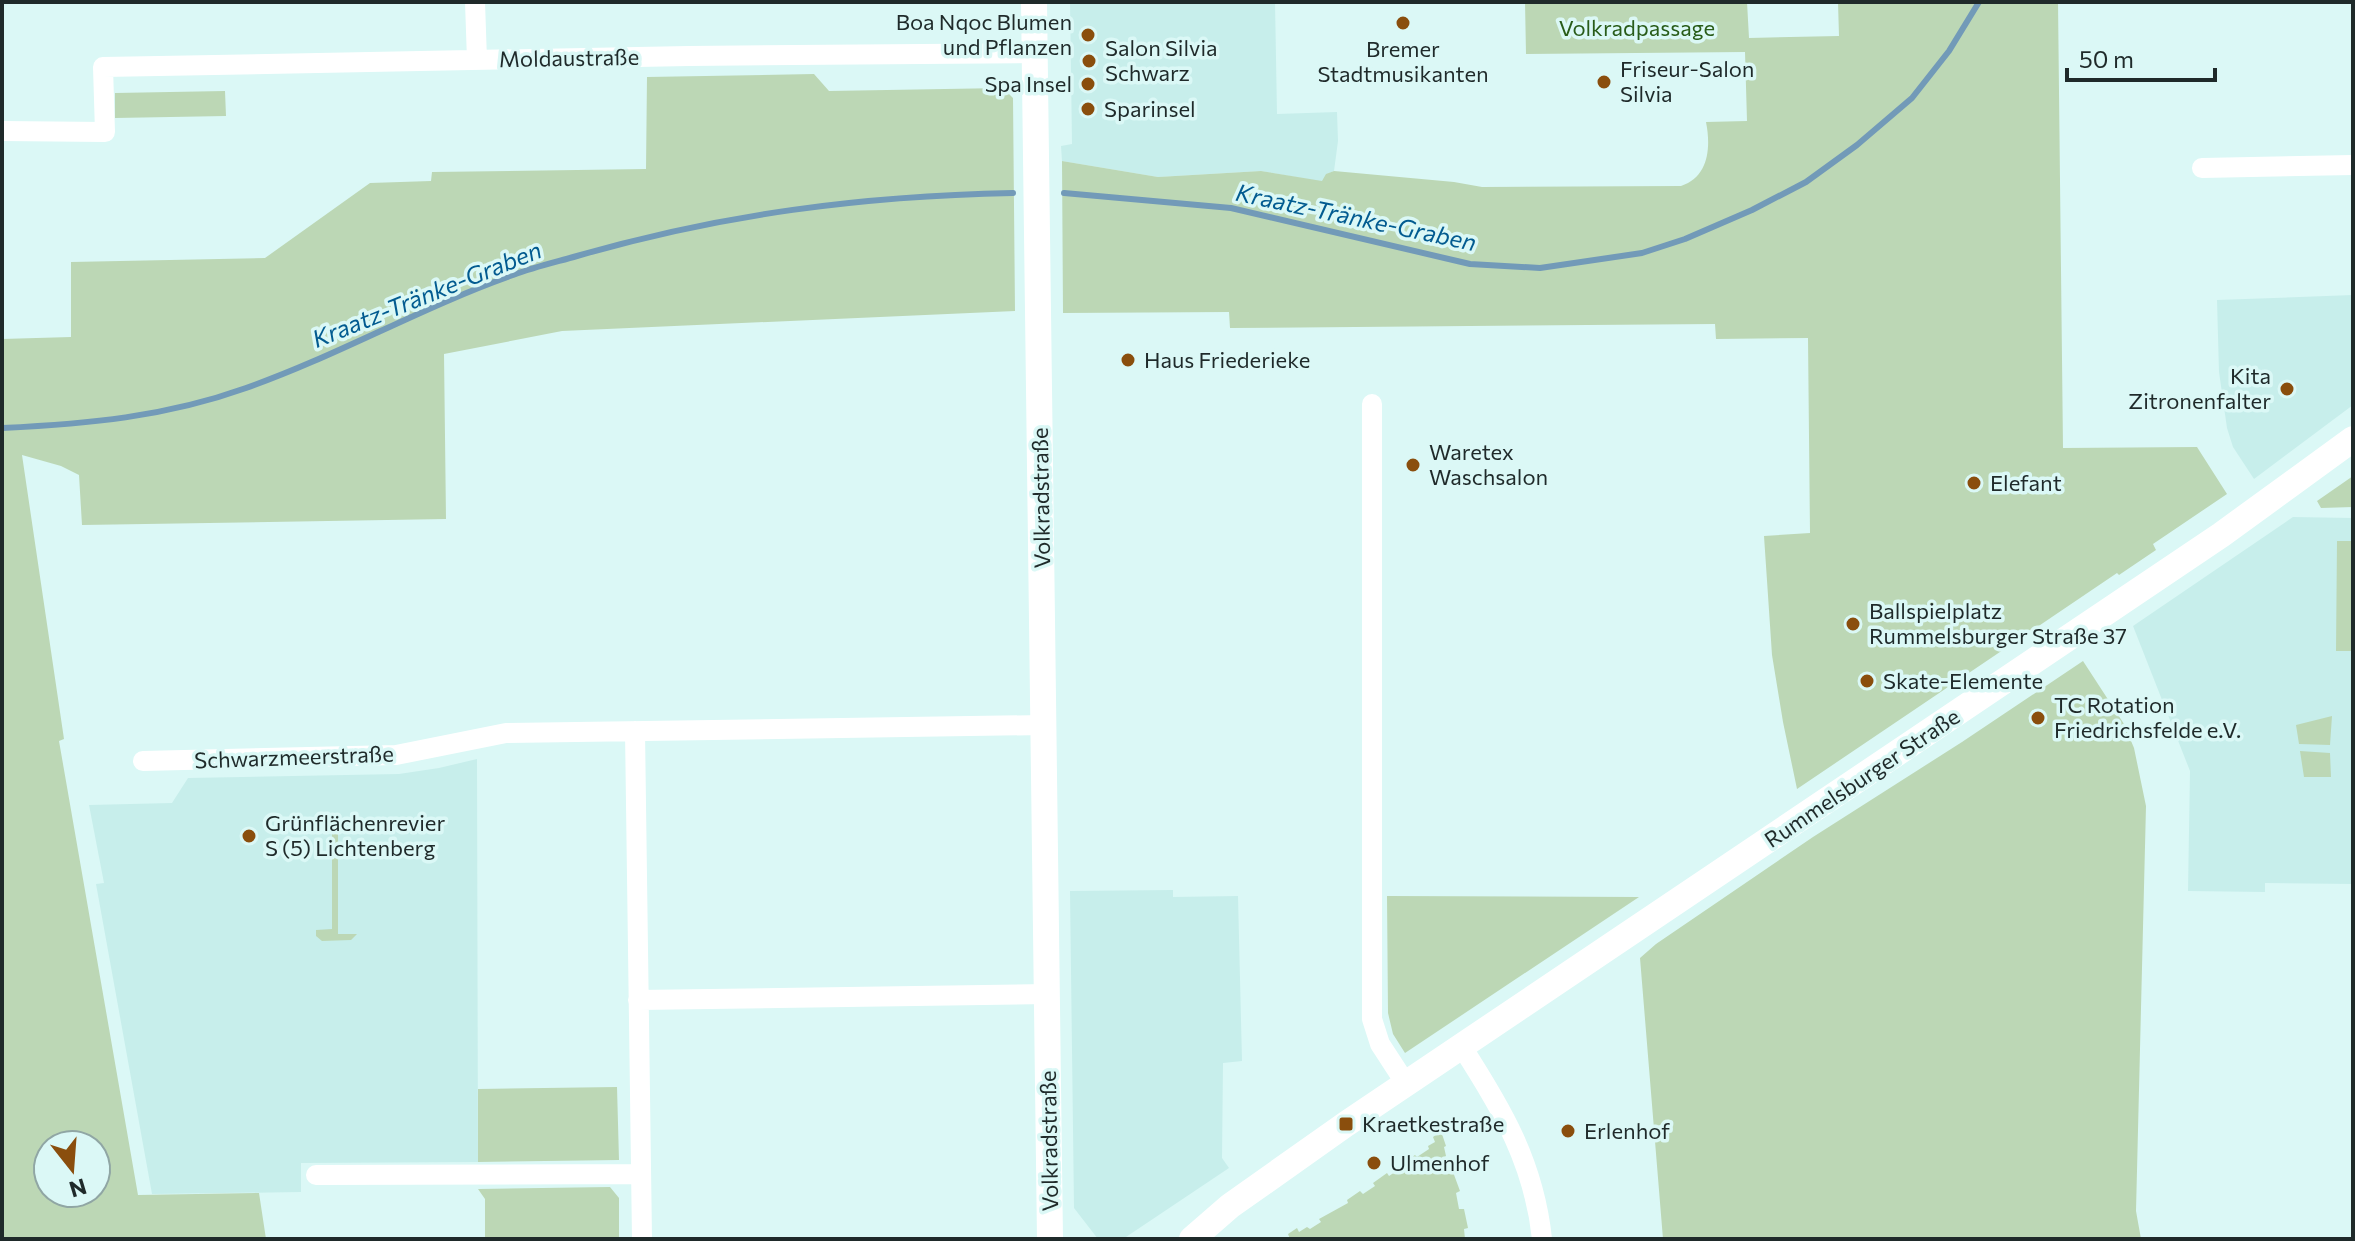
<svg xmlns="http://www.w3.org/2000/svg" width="2355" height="1241" font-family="Commissioner,sans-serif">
<rect width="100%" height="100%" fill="#dbf8f6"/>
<!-- built -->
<path fill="#c7eeeb" d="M1070 2H1275L1277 114 1337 112 1338 141 1334 171 1327 174 1323 182 1261 171 1158 177 1062 161 1061 146 1072 144Z
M2353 295V405L2254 479 2233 447 2227 428 2219 372 2217 300Z
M2293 517 2353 518V884L2265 883V892L2188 891 2190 771 2133 626Z
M477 759 478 1162 301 1163V1192L152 1194 96 884 104 883 89 805 172 803 188 778 399 774 439 768Z
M1173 890V897L1238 896 1242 1061 1223 1063 1222 1158 1229 1168 1123 1239H1098L1074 1208 1070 891Z"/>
<!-- green -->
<path fill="#bcd7b5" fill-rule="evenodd" d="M1525 2H1747L1749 38 1839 36 1838 2H2058L2063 448 2197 447 2227 494 2153 544 2156 550 2119 575 2117 573 1797 789 1783 722 1772 655 1764 536 1810 533 1808 338 1716 339 1715 324 1230 328 1229 312 1063 313 1062 161 1158 177 1261 171 1322 181 1326 174 1334 171 1454 182 1482 187 1681 186C1709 177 1711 147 1706 122L1747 121 1745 52 1526 54Z
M814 74 829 91 1003 88 1013 98 1015 311 562 331 444 354 446 519 82 525 79 475 61 466 22 455 64 739 59 741 138 1195 259 1193 266 1239H2V339L71 337V262L265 258 370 183 431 181 432 172 646 169 647 77ZM48 1145H96V1193H48Z
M225 91 226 116 115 118V93Z
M2353 476V507L2321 508 2317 501Z
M2337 541H2353V651H2336Z
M2083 661 2124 724 2134 748 2146 806 2136 1211 2141 1239H1663L1640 958 1656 944 1813 837 1962 742Z
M2332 716 2330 745 2299 744 2296 725Z
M2300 751 2330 753 2331 777H2304Z
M321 817H338V934H357L351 940 322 941 316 936V930L332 929V823H316Z
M1387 896 1639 897 1405 1053 1393 1034 1388 1013Z
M617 1087 619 1160 478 1162V1089Z
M1441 1131 1446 1146 1444 1147 1446 1156 1443 1159 1448 1173 1453 1172 1460 1191 1456 1193 1459 1209H1464L1468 1228 1464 1229 1465 1239H1290L1288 1234 1297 1228 1299 1232 1307 1227 1310 1229 1321 1222 1319 1219 1348 1203 1347 1200 1360 1191 1363 1194 1375 1186 1373 1183 1387 1173 1389 1176 1401 1168 1400 1165 1415 1155 1417 1157 1429 1149 1428 1146 1435 1142 1433 1137Z
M610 1187 619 1198V1239H485V1199L478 1189Z"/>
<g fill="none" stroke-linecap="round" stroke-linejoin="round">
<!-- stream -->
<path stroke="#729ab8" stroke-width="6" d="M1064 193 1231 208 1470 264 1540 268 1642 253 1685 239 1752 210 1806 182 1857 145 1912 98 1949 51 1979 2
M2 428C87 424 165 417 246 388 337 356 422 307 513 275 534 267 556 262 577 256 722 214 862 196 1013 193"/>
<!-- minor -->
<path stroke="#fff" stroke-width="20" d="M475 2 477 60
M2 131 105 132 103 67 689 56 1035 53
M2202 168 2353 165
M1372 404V1019L1380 1044 1406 1084
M635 731 642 1239
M143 761 396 755 506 733 1043 725
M638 1000 1047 994
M1462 1047C1502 1109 1534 1163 1542 1239
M316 1175 641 1174"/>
<!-- tertiary -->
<path stroke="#fff" stroke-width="26" d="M1034 2 1050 1239
M1192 1239 1230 1206 1346 1124 2221 535 2353 439"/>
</g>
<!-- markers -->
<g fill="#8a4e0d" stroke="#dbf8f6" stroke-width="3">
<circle cx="1403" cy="23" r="8"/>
<circle cx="1088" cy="35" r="8"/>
<circle cx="1089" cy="61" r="8"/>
<circle cx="1604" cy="82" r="8"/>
<circle cx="1088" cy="84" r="8"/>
<circle cx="1088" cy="109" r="8"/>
<circle cx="1128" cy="360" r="8"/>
<circle cx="2287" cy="389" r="8"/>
<circle cx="1413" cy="465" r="8"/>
<circle cx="1974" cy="483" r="8"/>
<circle cx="1853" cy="624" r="8"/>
<circle cx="1867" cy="681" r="8"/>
<circle cx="2038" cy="718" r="8"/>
<circle cx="249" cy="836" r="8"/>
<rect x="1338" y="1116" width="16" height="16" rx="4"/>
<circle cx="1568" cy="1131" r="8"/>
<circle cx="1374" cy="1163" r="8"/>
</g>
<g text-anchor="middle" stroke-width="7" stroke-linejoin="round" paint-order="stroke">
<!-- poi labels -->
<g font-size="22" fill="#1f2a2a" stroke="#dbf8f6" text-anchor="start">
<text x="1072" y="30" text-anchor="end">Boa Nqoc Blumen<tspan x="1072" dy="25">und Pflanzen</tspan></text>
<text x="1105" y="56">Salon Silvia<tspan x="1105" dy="25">Schwarz</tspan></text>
<text x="1403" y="57" text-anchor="middle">Bremer<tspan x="1403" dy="25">Stadtmusikanten</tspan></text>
<text x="1620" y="77">Friseur-Salon<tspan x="1620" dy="25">Silvia</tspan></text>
<text x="1072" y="92" text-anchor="end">Spa Insel</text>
<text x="1104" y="117">Sparinsel</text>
<text x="1144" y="368">Haus Friederieke</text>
<text x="2271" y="384" text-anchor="end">Kita<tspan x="2271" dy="25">Zitronenfalter</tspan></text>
<text x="1429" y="460">Waretex<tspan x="1429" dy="25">Waschsalon</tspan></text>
<text x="1990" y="491">Elefant</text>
<text x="1869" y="619">Ballspielplatz<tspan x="1869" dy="25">Rummelsburger Straße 37</tspan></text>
<text x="1883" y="689">Skate-Elemente</text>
<text x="2054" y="713">TC Rotation<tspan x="2054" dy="25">Friedrichsfelde e.V.</tspan></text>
<text x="265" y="831">Grünflächenrevier<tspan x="265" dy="25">S (5) Lichtenberg</tspan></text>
<text x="1362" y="1132">Kraetkestraße</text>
<text x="1584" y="1139">Erlenhof</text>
<text x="1390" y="1171">Ulmenhof</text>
</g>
<!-- park labels -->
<g font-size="22" fill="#295c19" stroke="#dbf8f6">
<text x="1637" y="36">Volkradpassage</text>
</g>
<!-- street labels -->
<g font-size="22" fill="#1f2a2a" stroke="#dbf8f6">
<text transform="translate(569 58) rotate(-1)" y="8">Moldaustraße</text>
<text transform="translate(1041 498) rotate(-91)" y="8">Volkradstraße</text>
<text transform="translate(294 757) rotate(-2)" y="8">Schwarzmeerstraße</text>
<text transform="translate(1862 778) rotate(-34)" y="8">Rummelsburger Straße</text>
<text transform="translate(1049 1141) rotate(-91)" y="8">Volkradstraße</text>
</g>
<!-- water labels -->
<g font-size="24" font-style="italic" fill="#025b90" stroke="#dbf8f6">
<text transform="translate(1356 218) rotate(12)" y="8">Kraatz-Tränke-Graben</text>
<text transform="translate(427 295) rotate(-22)" y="8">Kraatz-Tränke-Graben</text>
</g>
</g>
<!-- border -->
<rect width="2355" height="1241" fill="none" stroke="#1f2a2a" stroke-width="8"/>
<!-- north arrow -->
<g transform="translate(72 1169) rotate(163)"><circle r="38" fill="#dbf8f6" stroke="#90a6a4" stroke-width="2"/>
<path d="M0-6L14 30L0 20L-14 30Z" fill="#8a4e0d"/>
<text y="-12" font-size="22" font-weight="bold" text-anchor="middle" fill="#1f2a2a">N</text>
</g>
<!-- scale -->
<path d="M2067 68v12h148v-12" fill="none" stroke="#1f2a2a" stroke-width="4"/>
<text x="2079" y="68" font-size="24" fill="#1f2a2a" stroke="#dbf8f6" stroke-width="6" paint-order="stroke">50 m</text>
</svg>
